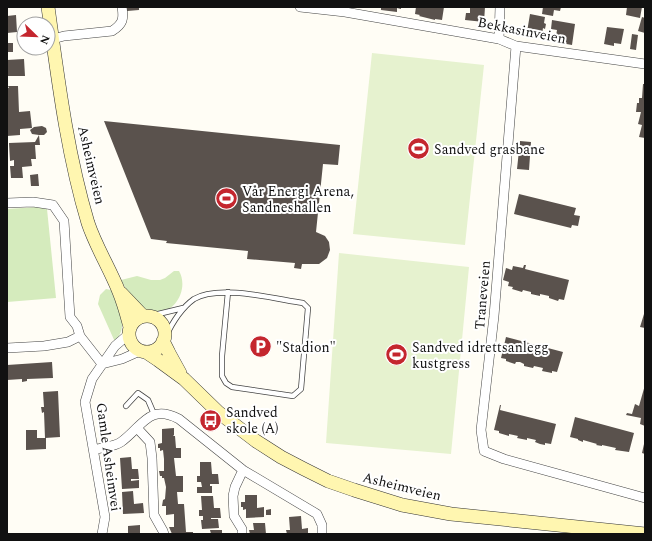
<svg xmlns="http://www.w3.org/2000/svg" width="652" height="541" font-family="Spectral,serif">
<rect width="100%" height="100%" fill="#fffdf5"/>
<!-- green -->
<path fill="#d5ebbd" d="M38 207 47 209 56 298 7 302V209Z
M174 271H179C191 292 169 323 145 309 133 302 127 291 121 280L137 276 151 280H160L165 278Z
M106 289 111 290C118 309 130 323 115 342L98 304 100 295Z"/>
<!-- pitch -->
<path fill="#e6f2cf" d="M372 53 484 65 465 245 353 234Z
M339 253 469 267 451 454 326 443Z"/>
<!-- building -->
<path fill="#5a524d" d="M127 7H139V10L127 11Z
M381 7H401V9L397 8V12L381 10Z
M416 7H444L442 20 435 19V20L419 16 420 15 415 14Z
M470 7H485L484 22 465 20 466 13H470Z
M543 7H561L560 11 554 10 553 16 542 14Z
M627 7H642L640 18 626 15Z
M530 14 545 17 544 23 546 24 545 29 543 28 542 34 527 32Z
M16 15 17 32 7 33V16Z
M642 17 645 18V33L638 31Z
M552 20 575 24 572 45 561 43 562 37 556 36 557 30 551 29Z
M607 27 624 29 621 44 614 43V46L604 44Z
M24 30V43H20L19 31Z
M632 34 638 35 636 50 630 49Z
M7 43H13V52H7Z
M24 59 25 76H7V60Z
M643 84H645V138L639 137 642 125 638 124 641 112H636L637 103H639V98H642Z
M8 86H18L19 112 30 111 32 128 20 129V135L7 136V88H9Z
M104 121 340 145 338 165 323 164 316 232 325 236 329 242 330 250 327 258 319 264H302L301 269 294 268 295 263 247 259 248 251 166 243 167 241 151 239Z
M42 126 46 128 47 132 44 135H39L40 145H35L36 159H31L32 166 22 167 23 178H11L10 166H14V160L10 161 9 143 35 142 39 135 32 134 30 130 34 127Z
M520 141 531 142 529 170 517 169Z
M38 174 39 186H31L30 175Z
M519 194 576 208 574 215 580 216 578 226 572 225 571 228 514 214Z
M524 265H526L525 269 569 280 564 300 559 299 558 301 549 298V296L540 294V296L531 294V292L523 290 522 292 512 289 513 287 508 286 509 282 503 280 506 268 512 270 513 266 523 268Z
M644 314H645V328L640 327Z
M506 337 563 352 557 372 552 371V373L542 371 543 368 534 366 533 368 524 366V364L520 362H516L515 364 506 361V359L501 358Z
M52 362 53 378 27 379V381L22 382V379L7 380V365Z
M645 385V426L640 424 641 418 626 415 627 413 632 414 635 404 639 406Z
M58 391 60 437 45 438 44 412 42 413 41 407H44L43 392Z
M500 405H501L500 410 556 424 551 444 545 443V445L540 444 535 442 536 440 527 438V440L517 438 518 436 509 434V436L499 433V431L494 430Z
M575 417 634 433 629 452 615 450 616 448 602 445V446L596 445 597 444 583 440V442L578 440V439L570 437Z
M174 428V435L173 436H175L176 448H181V458H174L176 476H183V492H177L178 504H184L186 532H193V534H172L169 527H174V514L166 515V506H162L163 500 165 499 166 487 164 478H162V476H160L159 471H164V459L163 450 160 451V448H158V444L162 443V429Z
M26 430H37V438H46V449L26 450Z
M644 444H645V454L642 453Z
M131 457 132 469H138L139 479H131V481L139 480V488L122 489 120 458Z
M200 462H211L212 474H218L219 484H210V486H212V493H197V487H202L201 482H197V476H200Z
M133 491 134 504 143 503 144 513 123 514 122 492Z
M245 495H257V508L264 507V517L246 518V509L243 510V507H241V502H245Z
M201 496H213L214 508H220L221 518H211V519H218L219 528 202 529 201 520H203V516H199V510H202Z
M271 509V515H266V510Z
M301 516 302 529 308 528V534H287L286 530H290L289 517Z
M253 523H265L266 534H250L249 530H254Z
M140 525V534H128V526Z
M210 530H222V534H211Z"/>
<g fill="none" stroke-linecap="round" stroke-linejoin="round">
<defs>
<path id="service" d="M150 316 183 308
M165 338C172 323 180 309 194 299 219 284 275 299 303 303L308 308 301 389 293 396 232 387 226 383 222 376V356L228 292
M126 406 138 393 148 400 154 414"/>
<path id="minor" d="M300 7 345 12 499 39 516 46 645 64
M53 39 64 36 112 31C123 24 124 19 122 7
M499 39 500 7
M516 46 494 316 481 430 484 451 504 459 645 498
M7 203 33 202 53 205 64 221 70 317 77 326 80 336 102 364
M7 348 44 346 68 342 80 336
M102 364 122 359 140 351
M137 428 150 442 152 458 154 515 163 531 164 534
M94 450C102 447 114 447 121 442 142 427 149 403 179 419L243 470 317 514 322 525V534
M102 534 105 517 85 402 92 379 115 346 129 334
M242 534V529L234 516 233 496 235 487 243 470"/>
<path id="secondary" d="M48 7C58 79 67 153 88 223 96 247 110 269 119 292 124 304 127 316 130 327
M121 293 143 316
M129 334a18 18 0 1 1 36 0a18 18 0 1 1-36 0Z
M163 341 169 353 180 373
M146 352 158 360 184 379 218 412 256 441 281 457 304 469 328 481 354 490 402 505 451 514 645 534"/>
</defs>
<!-- service casing -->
<use href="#service" stroke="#444" stroke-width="6"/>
<!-- minor casing -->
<use href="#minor" stroke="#444" stroke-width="10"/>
<!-- secondary casing -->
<use href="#secondary" stroke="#333" stroke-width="14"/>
<!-- service -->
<use href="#service" stroke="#fff" stroke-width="4.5"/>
<!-- minor -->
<use href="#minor" stroke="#fff" stroke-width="9"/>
<!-- secondary -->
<use href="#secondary" stroke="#fff6b0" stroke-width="13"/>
</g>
<!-- icons -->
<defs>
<symbol id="stadium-disc" viewBox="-11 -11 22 22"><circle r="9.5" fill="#c4262e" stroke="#fff"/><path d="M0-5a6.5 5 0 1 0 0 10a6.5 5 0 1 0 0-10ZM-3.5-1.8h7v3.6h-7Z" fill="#fff"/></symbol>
<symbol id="parking-disc" viewBox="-11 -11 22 22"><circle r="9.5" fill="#c4262e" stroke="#fff"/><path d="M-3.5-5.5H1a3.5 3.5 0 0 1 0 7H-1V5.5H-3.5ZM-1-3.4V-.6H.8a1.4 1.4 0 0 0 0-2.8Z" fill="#fff"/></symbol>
<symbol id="bus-disc" viewBox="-11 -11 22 22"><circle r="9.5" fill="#c4262e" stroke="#fff"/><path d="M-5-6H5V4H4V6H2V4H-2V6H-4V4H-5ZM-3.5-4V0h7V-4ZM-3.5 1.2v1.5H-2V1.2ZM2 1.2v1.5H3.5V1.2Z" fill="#fff"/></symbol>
</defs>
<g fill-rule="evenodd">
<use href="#stadium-disc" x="406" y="136" width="25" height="25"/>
<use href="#stadium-disc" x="214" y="186" width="25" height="25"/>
<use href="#parking-disc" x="248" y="334" width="25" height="25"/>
<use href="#stadium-disc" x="384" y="342" width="25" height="25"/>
<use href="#bus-disc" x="198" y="408" width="25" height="25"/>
</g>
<g text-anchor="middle" stroke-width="4" stroke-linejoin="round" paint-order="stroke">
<!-- street labels -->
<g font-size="14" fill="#111" stroke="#fff">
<text transform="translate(522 30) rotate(11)" y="5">Bekkasinveien</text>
<text transform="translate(92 165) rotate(77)" y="5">Asheimveien</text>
<text transform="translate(482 295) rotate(-85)" y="5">Traneveien</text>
<text transform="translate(109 457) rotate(82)" y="5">Gamle Asheimvei</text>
<text transform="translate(402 486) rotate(14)" y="5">Asheimveien</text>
</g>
<!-- poi labels -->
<g font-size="14" fill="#111" stroke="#fff" text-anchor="start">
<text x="434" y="154">Sandved grasbane</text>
<text x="242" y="196">Vår Energi Arena,<tspan x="242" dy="16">Sandneshallen</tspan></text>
<text x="276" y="352">"Stadion"</text>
<text x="412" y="352">Sandved idrettsanlegg<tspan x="412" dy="16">kustgress</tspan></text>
<text x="226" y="417">Sandved<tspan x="226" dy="16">skole (A)</tspan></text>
</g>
</g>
<!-- border -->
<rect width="652" height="541" fill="none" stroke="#111111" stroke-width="16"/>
<!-- north arrow -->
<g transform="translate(36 36) rotate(113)"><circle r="19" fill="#ffffff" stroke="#a0a0a0"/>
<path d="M0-3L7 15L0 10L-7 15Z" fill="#c4262e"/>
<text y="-6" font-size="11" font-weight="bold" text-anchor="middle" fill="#111111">N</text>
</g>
</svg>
